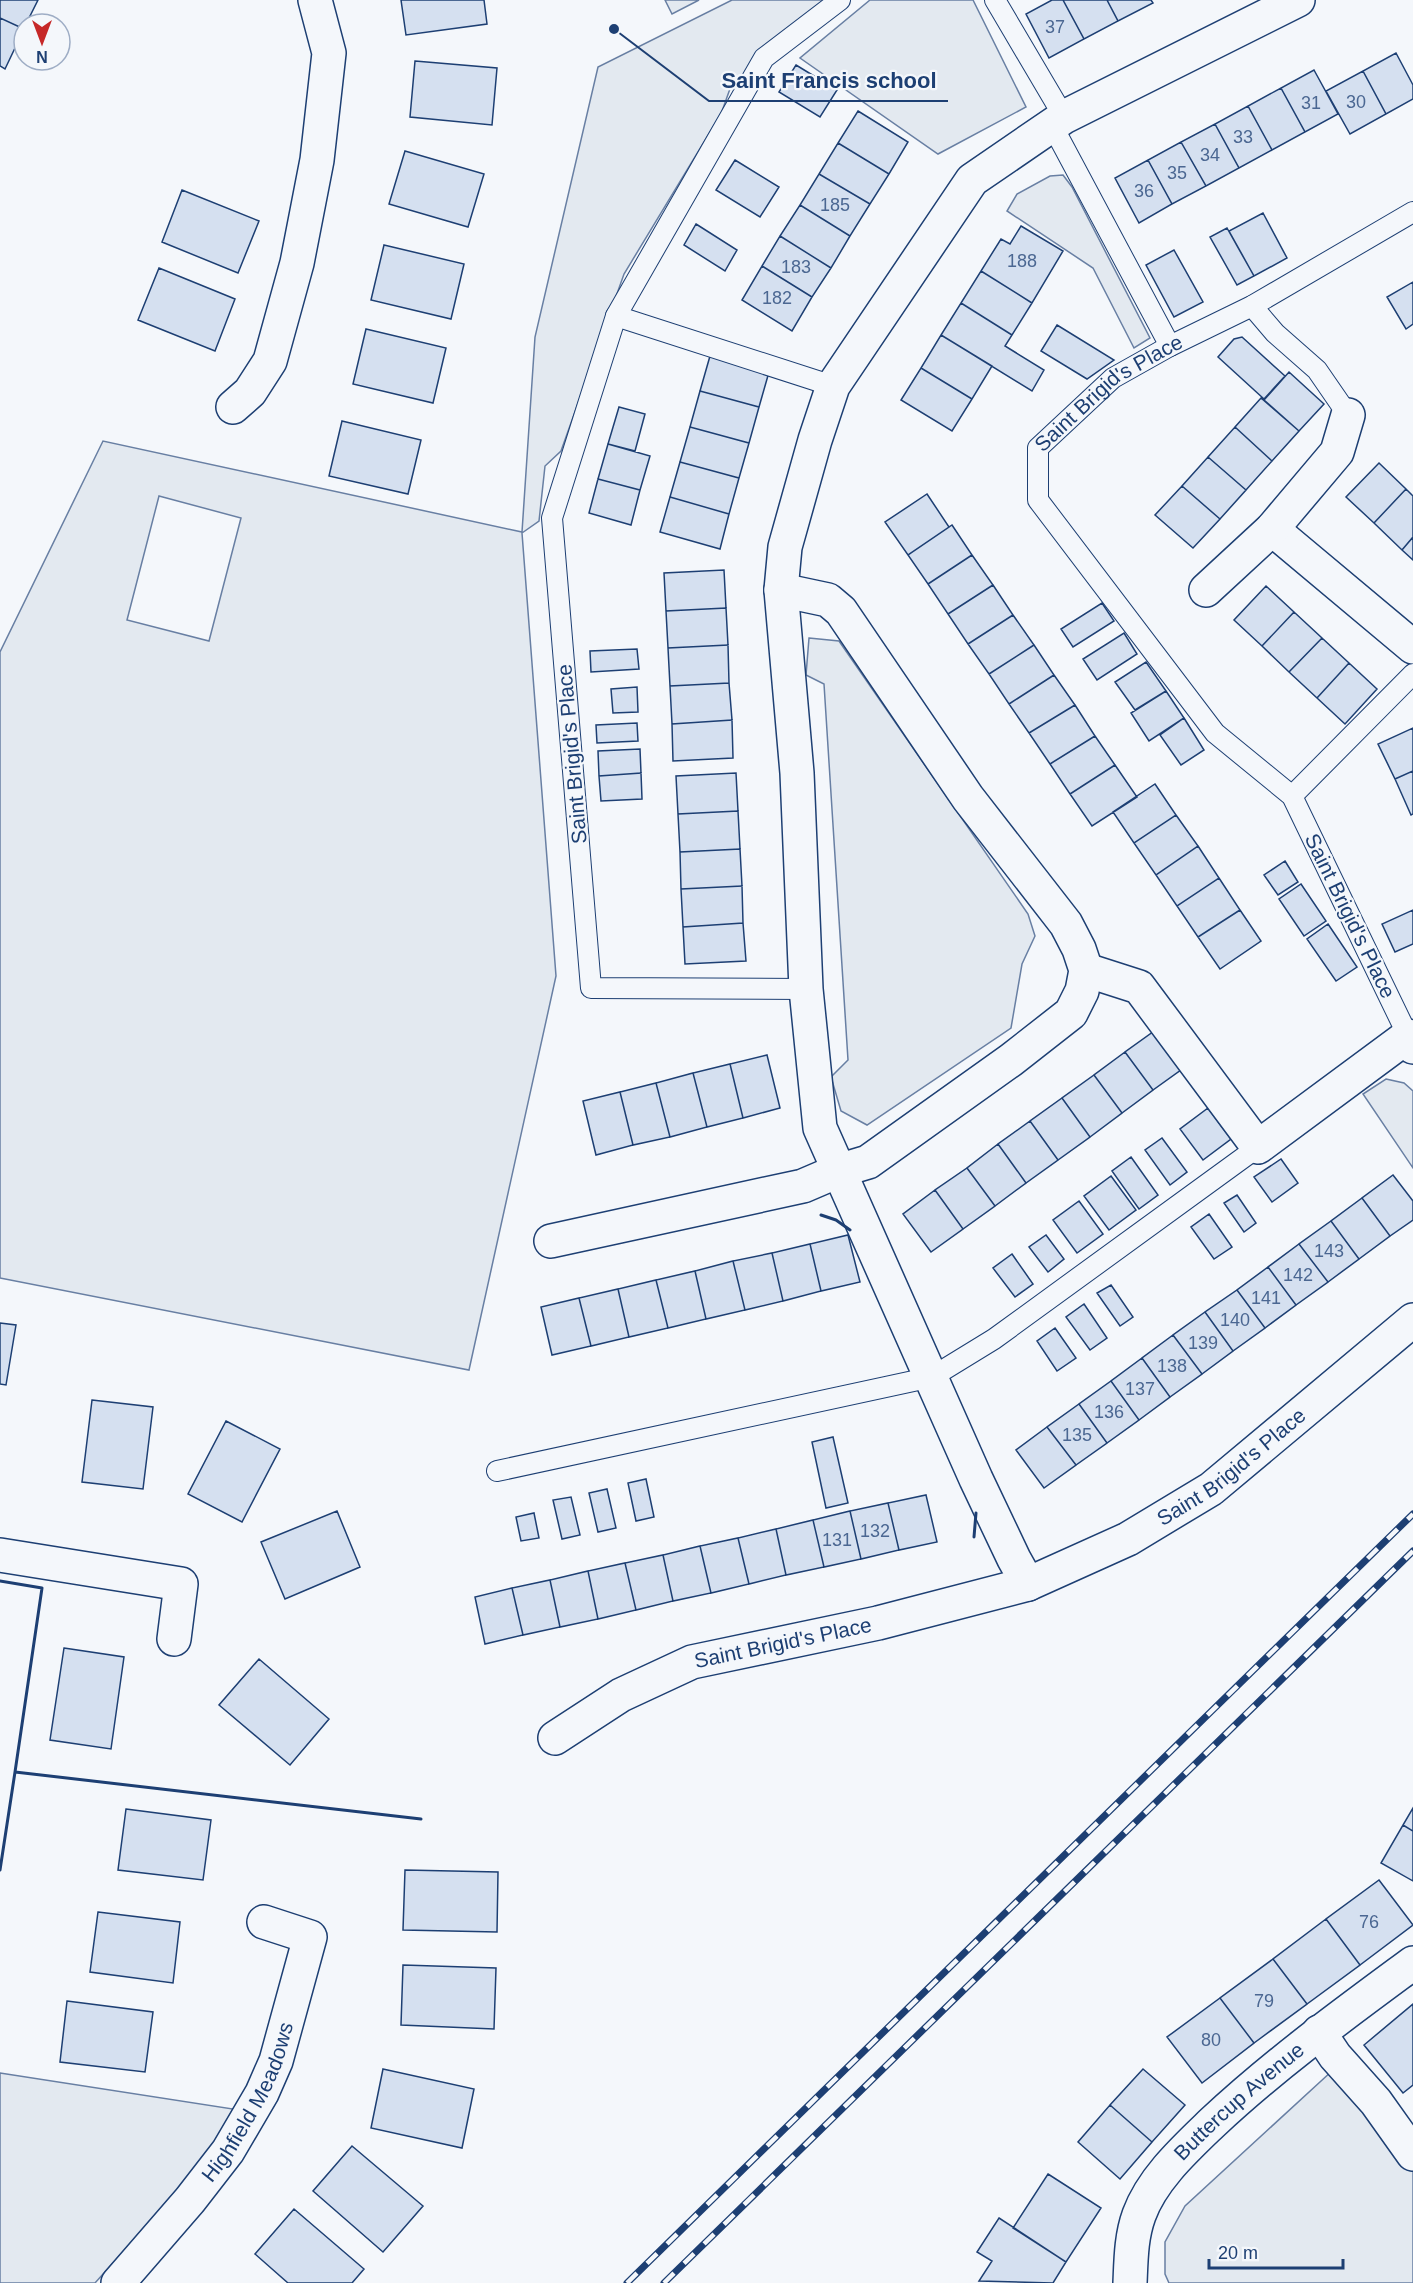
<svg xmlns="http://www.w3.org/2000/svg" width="1413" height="2283" font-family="Helvetica,sans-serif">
<rect width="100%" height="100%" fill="#f4f7fb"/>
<!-- green -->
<path fill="#e3e9f0" stroke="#687fa3" stroke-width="1.5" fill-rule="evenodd" d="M665 0H699L672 14Z
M732 0H827L731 86 721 114 624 274 561 451 545 466 539 521 522 533 556 976 469 1370 0 1278V652L103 441 522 532 535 337 598 67ZM159 496 241 518 209 641 127 620Z
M870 0H973L1026 107 938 154 800 58Z
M1063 175 1072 187 1150 338 1134 348 1093 268 1007 211 1017 194 1050 176Z
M809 638 839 641 1028 914 1035 936 1022 964 1011 1028 867 1125 841 1111 831 1077 848 1060 824 684 806 675Z
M1386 1079 1404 1083 1413 1091V1168L1363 1094Z
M1333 2070 1413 2169V2283H1169L1165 2274V2242L1185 2206Z
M0 2073 233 2109C200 2175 143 2228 95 2283H0Z"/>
<!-- building -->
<path fill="#d5e0f0" stroke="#1d3f73" stroke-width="1.5" d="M0 0H38L26 24H24V29L0 18Z
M401 0H484L487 24 406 35Z
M1052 0H1063L1084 39 1049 58 1026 14Z
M1063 0H1107L1118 21 1084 39Z
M1107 0H1151L1153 3 1118 21Z
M0 18 24 29 5 69 0 66Z
M1396 53 1413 85V99L1386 114 1363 71Z
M415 61 497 68 492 125 410 117Z
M796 65 837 90 820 117 779 92Z
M1314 70 1338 114 1305 132 1281 88Z
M1363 71 1386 114 1350 134 1326 91Z
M1281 88 1305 132 1272 150 1248 106Z
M1248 106 1272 150 1239 168 1215 124Z
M858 111 908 142 889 174 838 143Z
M1215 124 1239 168 1206 186 1181 142Z
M1181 142 1206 186 1172 204 1148 160Z
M838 143 889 174 870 204 819 174Z
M405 151 484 174 468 227 389 204Z
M735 160 779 187 760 217 716 190Z
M1148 160 1172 204 1139 223 1115 178Z
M819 174 870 204 850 236 800 205Z
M182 190 259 221 238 273 162 242Z
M800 205 850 236 831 268 780 236Z
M1263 213 1287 258 1254 276 1229 231Z
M696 224 737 250 725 271 684 245Z
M1021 226 1063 251 1032 303 981 271 1001 239 1010 244Z
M1227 228 1254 276 1237 285 1210 237Z
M780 236 831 268 812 297 762 266Z
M384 245 464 264 451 319 371 300Z
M1174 250 1203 302 1174 317 1146 265Z
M762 266 812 297 792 331 742 300Z
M159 268 235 299 215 351 138 320Z
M981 271 1032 303 1012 335 961 303Z
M1413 282V324L1406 329 1387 297Z
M961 303 1012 335 1005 346 1044 370 1032 391 941 335Z
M1057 325 1114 360 1087 379 1041 351Z
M366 329 446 348 433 403 353 384Z
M941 335 992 366 972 399 921 368Z
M1242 337 1285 376 1264 399 1218 357 1234 339Z
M710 356 769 372 759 407 700 391Z
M921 368 972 399 952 431 901 400Z
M1289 372 1324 404 1299 431 1264 400Z
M700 391 759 407 749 443 690 427Z
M1261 398 1299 431 1272 461 1235 427Z
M619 407 645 414 635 451 608 444Z
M342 421 421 440 408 494 329 476Z
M690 427 749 443 739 478 680 462Z
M1235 427 1272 461 1246 490 1208 457Z
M608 444 650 456 640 490 598 479Z
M1208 457 1246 490 1220 519 1182 486Z
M680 462 739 478 729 514 670 497Z
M1379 463 1406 489 1374 523 1346 497Z
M598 479 640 490 631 525 589 513Z
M1182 486 1220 519 1193 548 1155 515Z
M1406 489 1413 496V537L1402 550 1374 523Z
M927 494 949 527 908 555 885 522Z
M670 497 729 514 720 549 660 532Z
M952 525 972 555 928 584 908 555Z
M1413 537V560L1402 550Z
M972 555 993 585 948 614 928 584Z
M724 570 726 608 666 611 664 573Z
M993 585 1013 615 968 644 948 614Z
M1266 586 1294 612 1262 646 1234 620Z
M1102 603 1114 621 1073 647 1061 629Z
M726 608 728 645 668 648 666 611Z
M1294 612 1322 638 1289 672 1262 646Z
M1013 615 1034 645 989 674 968 644Z
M1124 633 1137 654 1097 680 1083 659Z
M1322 638 1349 663 1317 698 1289 672Z
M728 645 729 683 670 686 668 648Z
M1034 645 1054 675 1009 704 989 674Z
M637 649 639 669 591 672 590 651Z
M1146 662 1166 691 1135 710 1115 682Z
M1349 663 1377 689 1345 724 1317 698Z
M1054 675 1075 705 1029 733 1009 704Z
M729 683 732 720 672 724 670 686Z
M637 687 638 712 613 713 611 689Z
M1166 691 1184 718 1149 741 1131 713Z
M1075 705 1095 736 1050 764 1029 733Z
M1184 718 1204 750 1181 765 1160 735Z
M732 720 733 758 673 761 672 724Z
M637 723 638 741 597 743 596 725Z
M1413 728V771L1395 779 1378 744Z
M1095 736 1115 765 1070 794 1050 764Z
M640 749 641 773 599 776 598 751Z
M1115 765 1137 797 1092 826 1070 794Z
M1413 771V814L1411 815 1395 779Z
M641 773 642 799 601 801 599 776Z
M736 773 738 811 678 814 676 776Z
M1155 784 1176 815 1134 843 1113 812Z
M738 811 740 849 680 852 678 814Z
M1176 815 1198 846 1156 875 1134 843Z
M1198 846 1219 878 1177 906 1156 875Z
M740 849 742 886 681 889 680 852Z
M1285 861 1298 882 1278 895 1264 875Z
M1219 878 1240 910 1198 937 1177 906Z
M1301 884 1326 921 1304 936 1279 899Z
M742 886 743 923 683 927 681 889Z
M1240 910 1261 941 1220 969 1198 937Z
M1413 910V944L1395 952 1382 924Z
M743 923 746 961 685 964 683 927Z
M1328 924 1357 967 1336 981 1307 939Z
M1157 1029 1185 1067 1153 1090 1125 1052Z
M1125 1052 1153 1090 1122 1113 1094 1075Z
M767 1055 780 1108 743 1118 730 1064Z
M730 1064 743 1118 707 1127 693 1073Z
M693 1073 707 1127 670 1137 656 1083Z
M1094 1075 1122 1113 1090 1137 1062 1098Z
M656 1083 670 1137 633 1145 620 1092Z
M620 1092 633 1145 596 1155 583 1101Z
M1062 1098 1090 1137 1058 1160 1030 1121Z
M1208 1108 1231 1139 1203 1160 1180 1129Z
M1030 1121 1058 1160 1026 1183 998 1144Z
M1162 1138 1187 1172 1170 1185 1145 1150Z
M998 1144 1026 1183 995 1206 967 1168Z
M1131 1157 1158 1195 1139 1209 1112 1171Z
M1281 1159 1298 1183 1272 1202 1254 1177Z
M967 1168 995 1206 963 1229 935 1190Z
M1393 1175 1413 1201V1220L1390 1236 1362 1198Z
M1111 1176 1136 1210 1109 1230 1084 1196Z
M935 1190 963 1229 931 1252 903 1214Z
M1237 1195 1256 1223 1244 1232 1224 1203Z
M1362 1198 1390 1236 1359 1259 1331 1221Z
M1079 1201 1103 1234 1077 1253 1053 1220Z
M1209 1214 1232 1247 1214 1259 1191 1227Z
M1331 1221 1359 1259 1328 1282 1299 1244Z
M848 1235 860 1282 821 1291 810 1244Z
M1046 1235 1064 1259 1048 1272 1029 1247Z
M810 1244 821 1291 783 1301 772 1253Z
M1299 1244 1328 1282 1296 1305 1268 1267Z
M772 1253 783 1301 745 1310 733 1261Z
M1012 1254 1033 1284 1015 1297 993 1268Z
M733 1261 745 1310 706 1319 695 1271Z
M1268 1267 1296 1305 1265 1328 1237 1290Z
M695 1271 706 1319 668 1328 656 1280Z
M656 1280 668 1328 629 1337 618 1289Z
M1111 1285 1133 1317 1120 1326 1097 1293Z
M618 1289 629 1337 591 1346 579 1298Z
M1237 1290 1265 1328 1233 1351 1205 1312Z
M579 1298 591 1346 552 1355 541 1307Z
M1084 1304 1107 1338 1090 1350 1066 1317Z
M1205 1312 1233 1351 1202 1374 1173 1335Z
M0 1323 16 1325 6 1385 0 1384Z
M1055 1328 1076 1358 1057 1371 1037 1341Z
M1173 1335 1202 1374 1170 1397 1142 1358Z
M1142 1358 1170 1397 1139 1420 1111 1381Z
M1111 1381 1139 1420 1107 1443 1079 1404Z
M92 1400 153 1407 143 1489 82 1482Z
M1079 1404 1107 1443 1076 1465 1047 1427Z
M226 1421 280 1449 242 1522 188 1494Z
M1047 1427 1076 1465 1044 1488 1016 1450Z
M833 1437 848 1503 826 1508 812 1442Z
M646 1479 654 1517 636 1521 628 1483Z
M607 1489 616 1528 598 1532 589 1493Z
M926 1495 937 1542 899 1550 888 1503Z
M571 1497 580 1535 562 1539 553 1500Z
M888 1503 899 1550 861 1559 850 1511Z
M337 1511 360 1567 285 1599 261 1542Z
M850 1511 861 1559 824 1567 813 1520Z
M534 1513 539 1538 521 1541 516 1517Z
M813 1520 824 1567 786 1575 776 1529Z
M776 1529 786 1575 749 1584 738 1538Z
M738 1538 749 1584 711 1593 700 1546Z
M700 1546 711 1593 673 1601 663 1555Z
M663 1555 673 1601 636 1610 625 1563Z
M625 1563 636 1610 598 1619 588 1571Z
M588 1571 598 1619 560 1627 550 1580Z
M550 1580 560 1627 523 1635 512 1588Z
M512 1588 523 1635 485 1644 475 1597Z
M64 1648 124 1657 111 1749 50 1740Z
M259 1659 329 1719 290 1765 219 1705Z
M1413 1808V1831L1403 1825Z
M126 1809 211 1820 203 1880 118 1870Z
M1403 1825 1413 1831V1881L1381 1863Z
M405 1870 498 1872 497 1932 403 1930Z
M1379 1880 1413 1925 1360 1965 1326 1919Z
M98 1912 180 1922 173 1983 90 1972Z
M1326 1919 1360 1965 1307 2004 1273 1959Z
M1273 1959 1307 2004 1254 2043 1220 1998Z
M403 1965 496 1968 494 2029 401 2025Z
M1220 1998 1254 2043 1202 2083 1167 2037Z
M67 2001 153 2012 145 2072 60 2062Z
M1413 2004V2085L1403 2093 1364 2045Z
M383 2069 474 2089 462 2148 371 2128Z
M1143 2069 1185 2105 1152 2142 1110 2105Z
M1110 2105 1152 2142 1120 2179 1078 2142Z
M352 2146 423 2206 383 2252 313 2191Z
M1048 2174 1101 2208 1066 2262 1013 2228Z
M294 2209 364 2269 352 2283H288L255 2254Z
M999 2218 1066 2262 1053 2283 979 2281 992 2261 977 2252Z"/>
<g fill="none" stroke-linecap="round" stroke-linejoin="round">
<defs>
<g id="lane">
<path d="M995 0 1064 117"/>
<path d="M1052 125 1170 346"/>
<path d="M1252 306 1275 333 1317 370 1348 415"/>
<path d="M616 316 833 386"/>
<path d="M1292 796 1413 674"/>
<path d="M806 989 591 988 552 518 616 316 764 58 840 0"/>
<path id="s1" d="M1408 1036 1292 796 1215 733 1038 500V448L1113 378 1170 346 1252 306 1413 212"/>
<path d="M497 1471 932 1377 994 1339 1258 1147"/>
</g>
<g id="street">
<path d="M233 407 250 392 270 361 297 263 317 160 329 53 315 0"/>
<path d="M1272 529 1413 647"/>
<path d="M1206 590 1272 529 1337 452 1348 415"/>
<path d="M1086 970 1139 987 1258 1147 1408 1036 1413 1047"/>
<path d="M551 1241 803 1186 838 1171 868 1162 1011 1060 1071 1013 1082 991 1086 970 1079 949 1066 924 968 798 841 611 828 600 781 590"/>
<path d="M0 1555 181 1584 174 1639"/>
<path d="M1028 1584 1014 1559 976 1479 820 1128 806 989 797 773 781 590 785 547 815 440 833 386 972 180 1064 117 1298 0"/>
<path id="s2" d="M555 1738 621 1695 692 1662 878 1623 1028 1584 1128 1539 1211 1489 1413 1320"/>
<path d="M1319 2032 1335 2056 1376 2102 1413 2154"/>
<path id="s3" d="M118 2283 190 2200 228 2151 262 2093 276 2061 310 1937 264 1922"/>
<path id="s4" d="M1130 2283C1131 2260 1131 2237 1139 2215 1152 2179 1185 2149 1212 2123 1275 2064 1344 2014 1413 1963"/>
</g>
</defs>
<!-- lane casing -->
<use href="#lane" stroke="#1d3f73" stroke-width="22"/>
<!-- street casing -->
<use href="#street" stroke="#1d3f73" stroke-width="36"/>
<!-- lane -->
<use href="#lane" stroke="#f4f7fb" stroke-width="20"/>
<!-- street -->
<use href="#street" stroke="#f4f7fb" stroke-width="33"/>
<defs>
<path id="rail" d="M627 2283 1413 1514
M664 2283 1413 1551"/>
</defs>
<!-- rail casing -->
<use href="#rail" stroke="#1d3f73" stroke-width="7"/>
<!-- rail -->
<use href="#rail" stroke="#f4f7fb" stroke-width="4.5" stroke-dasharray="14" stroke-linecap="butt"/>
<!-- wall -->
<path stroke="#1d3f73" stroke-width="3" d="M821 1215 836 1220 850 1230
M974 1537 976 1513
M0 1581 42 1588 15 1772 421 1819
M0 1870 15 1772"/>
</g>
<g text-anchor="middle" stroke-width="4.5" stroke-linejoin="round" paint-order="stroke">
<!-- number labels -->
<g font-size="18" fill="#4b6792">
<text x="1055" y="33">37</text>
<text x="1356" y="108">30</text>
<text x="1311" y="109">31</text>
<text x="1243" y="143">33</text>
<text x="1210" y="161">34</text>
<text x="1177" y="179">35</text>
<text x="1144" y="197">36</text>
<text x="835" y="211">185</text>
<text x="1022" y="267">188</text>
<text x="796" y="273">183</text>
<text x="777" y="304">182</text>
<text x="1329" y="1257">143</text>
<text x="1298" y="1281">142</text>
<text x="1266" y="1304">141</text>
<text x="1235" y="1326">140</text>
<text x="1203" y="1349">139</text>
<text x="1172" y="1372">138</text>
<text x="1140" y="1395">137</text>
<text x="1109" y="1418">136</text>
<text x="1077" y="1441">135</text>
<text x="875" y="1537">132</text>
<text x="837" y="1546">131</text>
<text x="1369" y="1928">76</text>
<text x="1264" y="2007">79</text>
<text x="1211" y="2046">80</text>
</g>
<!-- street labels -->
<g font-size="21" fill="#1d3f73" stroke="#f4f7fb">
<text dy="7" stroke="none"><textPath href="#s1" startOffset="801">Saint Brigid's Place</textPath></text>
<text transform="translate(572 754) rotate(-95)" y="7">Saint Brigid's Place</text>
<text transform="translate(1350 916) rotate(64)" y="7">Saint Brigid's Place</text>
<text dy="7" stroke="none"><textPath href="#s2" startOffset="738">Saint Brigid's Place</textPath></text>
<text dy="7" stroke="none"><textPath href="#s2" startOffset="250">Saint Brigid's Place</textPath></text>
<text dy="7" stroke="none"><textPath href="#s3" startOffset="225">Highfield Meadows</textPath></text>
<text dy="7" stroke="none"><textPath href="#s4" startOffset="222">Buttercup Avenue</textPath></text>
</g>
</g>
<!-- callouts -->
<path fill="none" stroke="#1d3f73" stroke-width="2" d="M614 29L709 101H948"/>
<circle fill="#1d3f73" stroke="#f4f7fb" stroke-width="2" cx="614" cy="29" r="6"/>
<g font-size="22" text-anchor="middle" font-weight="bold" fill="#1d3f73" stroke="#f4f7fb" stroke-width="4.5" stroke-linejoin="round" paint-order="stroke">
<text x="829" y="88">Saint Francis school</text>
</g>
<!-- north arrow -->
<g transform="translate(42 42) rotate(180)"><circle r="28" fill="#f4f7fb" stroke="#9eadc5" stroke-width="1.5"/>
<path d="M0-4.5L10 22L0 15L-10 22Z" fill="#c62828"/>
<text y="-9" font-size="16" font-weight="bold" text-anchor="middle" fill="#1d3f73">N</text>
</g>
<!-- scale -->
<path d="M1209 2259v9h134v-9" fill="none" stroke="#1d3f73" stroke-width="3"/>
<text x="1218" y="2259" font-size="18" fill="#1d3f73" stroke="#f4f7fb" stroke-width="4.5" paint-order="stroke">20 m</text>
</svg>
